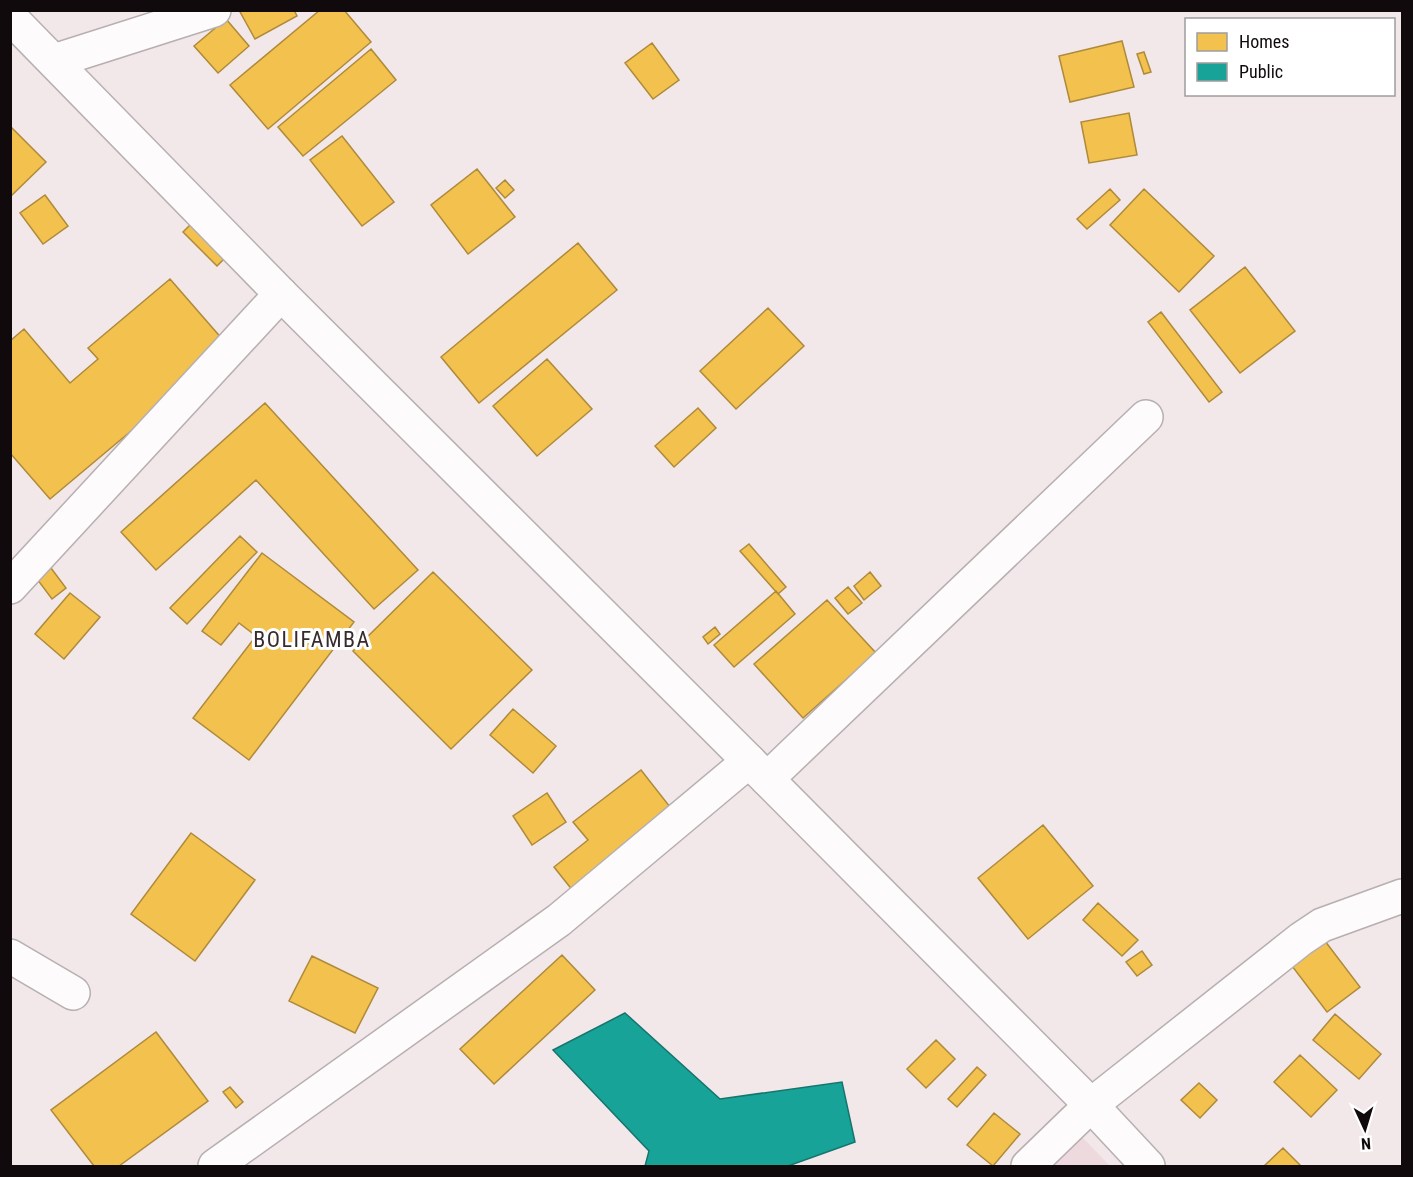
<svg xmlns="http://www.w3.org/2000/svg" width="1413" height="1177" font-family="'Roboto Condensed',sans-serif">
<rect width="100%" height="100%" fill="#f2e7e9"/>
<!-- built -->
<path fill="#eedade" d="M1082 1137 1110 1166H1043Z"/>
<!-- homes -->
<path fill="#f2c14e" stroke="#ae8a3a" stroke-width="1.5" d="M239 10H294L297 16 255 39Z
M320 10H344L371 42 268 129 230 85Z
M226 19 249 46 218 73 194 46Z
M1122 41 1134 87 1070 102 1059 56Z
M652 43 679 80 653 99 625 63Z
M371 49 396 80 303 156 278 127Z
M1144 52 1151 72 1144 74 1137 54Z
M1129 113 1137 155 1089 163 1081 122Z
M10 126 46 162 10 197Z
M342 136 394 202 362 226 310 160Z
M477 169 515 217 468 254 431 205Z
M505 180 514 190 505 198 496 188Z
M1110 189 1120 200 1087 229 1077 219Z
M1144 189 1214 256 1179 292 1110 225Z
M45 195 68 226 43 244 20 213Z
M191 224 225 258 217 266 183 232Z
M578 243 617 290 479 403 441 357Z
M1245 267 1295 331 1240 373 1190 310Z
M170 279 230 348 50 499 10 453V341L24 329 70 383 98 359 88 348Z
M768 308 804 346 736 409 700 371Z
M1161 312 1222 392 1209 402 1148 322Z
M547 359 592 409 537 456 493 406Z
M265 403 418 570 374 609 256 480 156 570 121 532Z
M698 408 716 428 674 467 655 446Z
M240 536 257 552 187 624 170 608Z
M749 544 786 587 778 594 740 551Z
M262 553 354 622 249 760 193 718 256 636 239 623 221 645 202 631Z
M48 564 66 588 52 599 34 575Z
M433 572 532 670 451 749 353 651Z
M870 572 881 586 864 600 854 586Z
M848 587 862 603 848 614 835 598Z
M776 591 795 614 734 667 714 645Z
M70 593 100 617 64 659 35 634Z
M827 600 876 653 803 718 754 664Z
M715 627 720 634 708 644 703 637Z
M513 709 556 746 533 773 490 735Z
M641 770 674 812 573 891 554 867 588 840 573 822Z
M547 793 566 822 532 845 513 816Z
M1043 825 1093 886 1028 939 978 878Z
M191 833 255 880 195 961 131 914Z
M1098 903 1138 940 1122 956 1083 920Z
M1325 941 1360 987 1327 1012 1292 966Z
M1142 951 1152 965 1137 976 1126 962Z
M562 955 595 990 494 1084 460 1049Z
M312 956 378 988 355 1033 289 1001Z
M1335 1014 1381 1054 1359 1079 1313 1040Z
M156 1032 208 1101 119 1166H94L51 1110Z
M936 1040 955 1059 926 1088 907 1069Z
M1300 1055 1337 1090 1311 1117 1274 1082Z
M977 1067 986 1075 957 1107 948 1099Z
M1199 1083 1217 1100 1200 1118 1181 1100Z
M230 1087 243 1102 236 1108 223 1092Z
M994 1113 1020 1134 993 1166 967 1145Z
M1283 1148 1301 1166H1264Z"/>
<!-- public -->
<path fill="#17a398" stroke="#15756e" stroke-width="1.5" d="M625 1013 720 1099 842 1082 855 1142 788 1166H645L649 1151 553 1050Z"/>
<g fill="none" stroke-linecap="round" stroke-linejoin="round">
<defs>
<path id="minor" d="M54 61 214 10
M10 587 281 294
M767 779 1146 417
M10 956 73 993
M215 1166 559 920 749 761
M1028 1166 1091 1105 1301 939 1322 925 1402 896"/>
<path id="highway" d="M10 17 281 294 749 761 1091 1105 1148 1166"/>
</defs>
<!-- minor casing -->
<use href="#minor" stroke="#b7afb0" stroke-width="36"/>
<!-- highway casing -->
<use href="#highway" stroke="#b7afb0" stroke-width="36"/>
<!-- minor -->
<use href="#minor" stroke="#fdfbfc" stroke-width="33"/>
<!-- highway -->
<use href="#highway" stroke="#fdfbfc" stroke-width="33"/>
</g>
<g text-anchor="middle" stroke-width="6" stroke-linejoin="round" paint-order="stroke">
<!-- quarter labels -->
<g font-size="22" letter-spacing="1.5" fill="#392a2d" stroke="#fff">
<text x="312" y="647">BOLIFAMBA</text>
</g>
</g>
<!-- border -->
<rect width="1413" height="1177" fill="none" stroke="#100a0c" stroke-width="24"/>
<!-- legend -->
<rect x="1185" y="18" width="210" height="78" fill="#ffffff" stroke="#9f9d9e" stroke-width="1.5"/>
<rect x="1197" y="33" width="30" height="18" fill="#f2c14e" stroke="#9f9d9e" stroke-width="1.5"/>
<text x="1239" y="48" font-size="18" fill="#100a0c">Homes</text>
<rect x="1197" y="63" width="30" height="18" fill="#17a398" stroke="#9f9d9e" stroke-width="1.5"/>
<text x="1239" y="78" font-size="18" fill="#100a0c">Public</text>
<!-- north arrow -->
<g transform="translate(1365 1129) rotate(176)" stroke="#ffffff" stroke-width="4.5" paint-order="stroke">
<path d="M0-4.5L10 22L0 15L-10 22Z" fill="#100a0c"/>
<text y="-9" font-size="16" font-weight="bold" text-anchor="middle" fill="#100a0c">N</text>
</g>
</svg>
